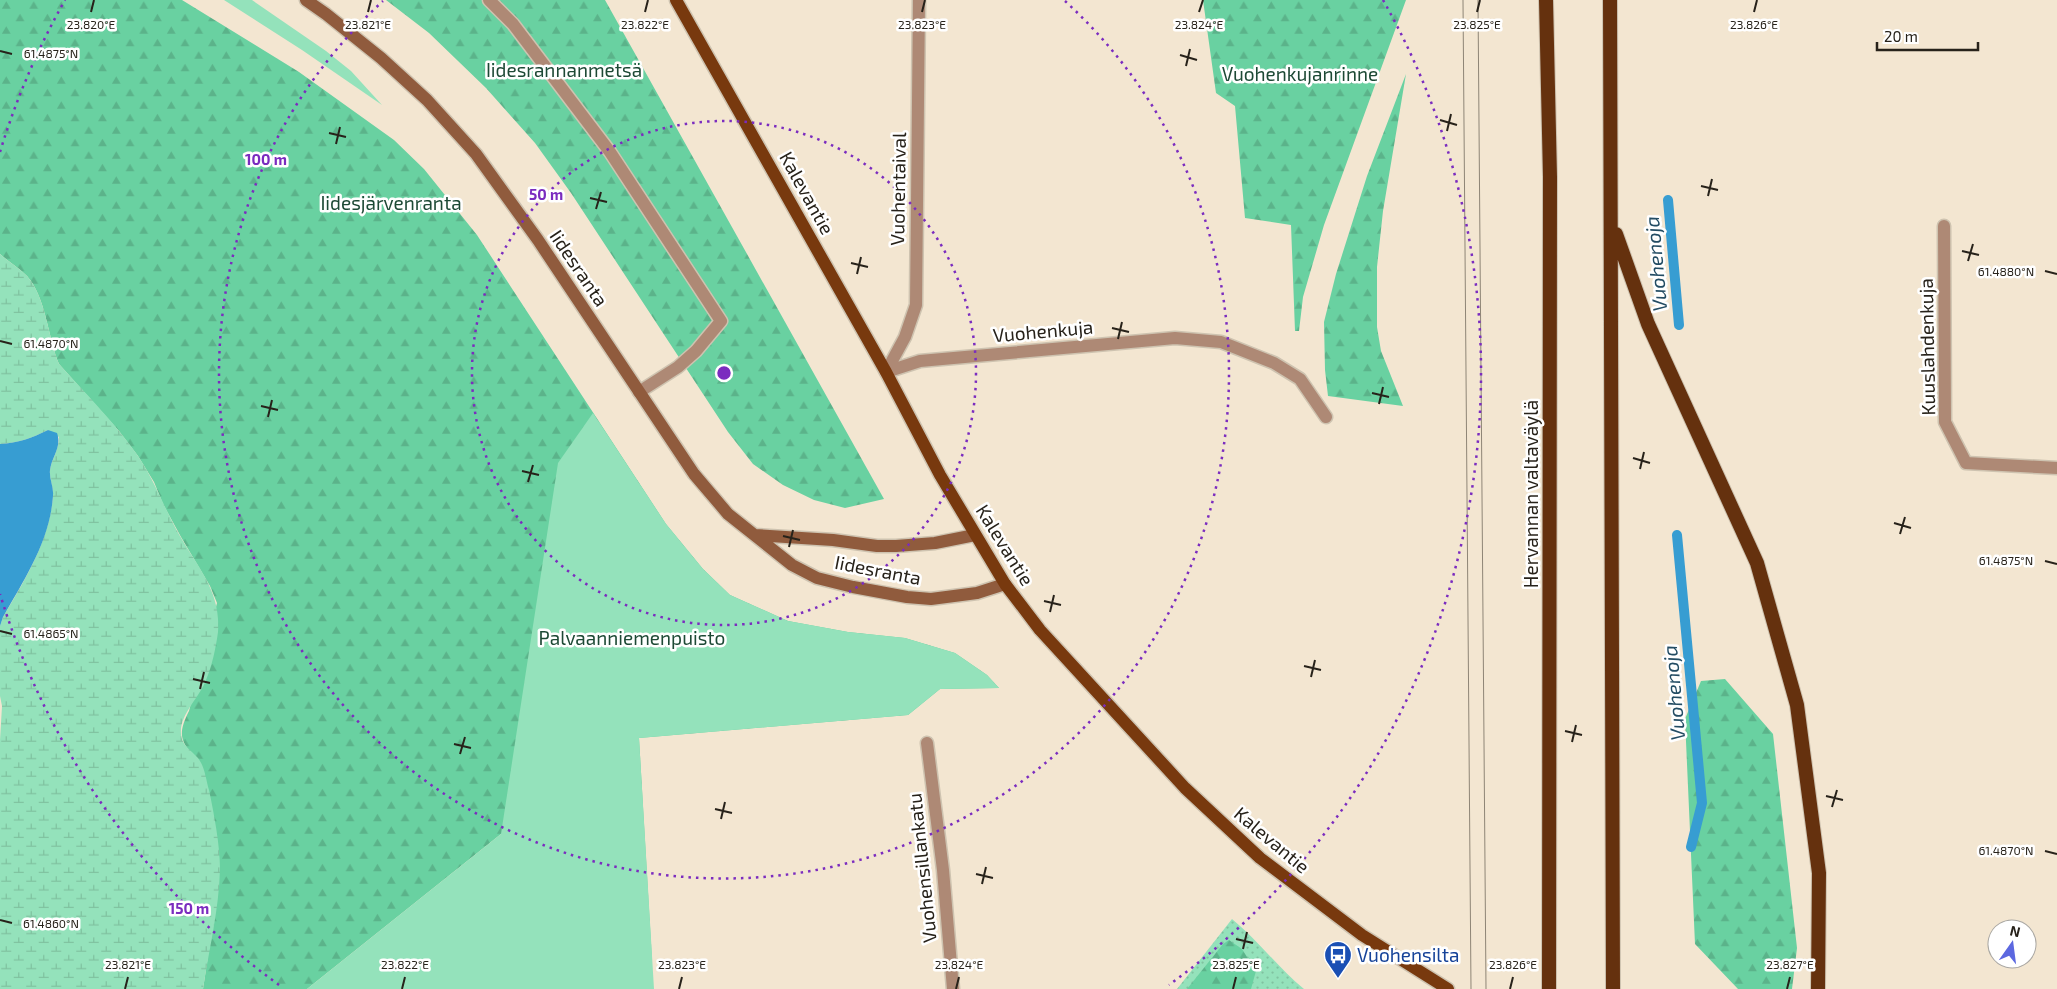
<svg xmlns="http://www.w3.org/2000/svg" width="2057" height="989" font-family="'Exo 2',sans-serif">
<defs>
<pattern id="grass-dots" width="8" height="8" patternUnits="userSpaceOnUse" patternTransform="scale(1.25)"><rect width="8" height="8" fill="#94e2bb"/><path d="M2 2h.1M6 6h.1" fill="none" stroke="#80c2a0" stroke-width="1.8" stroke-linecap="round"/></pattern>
<pattern id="forest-firs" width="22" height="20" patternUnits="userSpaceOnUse" patternTransform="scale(1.25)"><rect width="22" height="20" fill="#69d1a1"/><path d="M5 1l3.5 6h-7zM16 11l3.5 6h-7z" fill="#5bb38a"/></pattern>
<pattern id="wetland-marsh" width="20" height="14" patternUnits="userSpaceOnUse" patternTransform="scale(1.25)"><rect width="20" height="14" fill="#94e2bb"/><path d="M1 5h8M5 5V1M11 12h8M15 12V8" fill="none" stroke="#80c2a0"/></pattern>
</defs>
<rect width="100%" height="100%" fill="#f3e6d1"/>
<!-- grass -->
<path fill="url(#grass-dots)" d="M1232 919C1259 941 1278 968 1304 989H1177Z"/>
<!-- forest -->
<path fill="url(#forest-firs)" d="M0 0H182L299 72 394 140 424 169 477 235 666 524 703 569 730 595 788 621 848 632 905 638 955 653 987 675 999 688 940 689 908 715 639 738 652 960 501 834 307 989H203L208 956 197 758C179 742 178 733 189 711L217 603 210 586 181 537 163 504 154 482 138 456 119 431 59 364C48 338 46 297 27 276 19 268 9 262 0 254Z
M386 0H605L884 499 845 508 814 500 783 485 753 464 728 432 571 193 535 143 486 88 429 33Z
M1203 0H1406L1324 225 1303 297 1299 331H1295L1291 225 1245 218 1235 106 1216 93Z
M1406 74 1383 211 1377 267V327L1381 351 1403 406 1328 396 1325 370 1324 322 1336 274 1367 176Z
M1725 679 1773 734 1797 948 1792 989H1738L1695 944 1685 719 1701 681Z
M1229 940 1242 949 1256 971 1251 989H1187L1223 944Z"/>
<!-- wetland -->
<path fill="url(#wetland-marsh)" d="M0 254C9 262 19 268 27 276 46 297 48 338 59 364 86 394 115 423 138 456 155 481 165 510 180 536 199 569 221 592 218 632 216 647 212 666 206 680 200 697 179 715 181 734 182 746 191 750 198 758 205 767 206 780 209 790 214 814 220 845 220 869 219 910 209 949 203 989H0V740L2 706 0 696V626L3 617C25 580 49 541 53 497 54 488 49 479 50 470 52 458 59 450 59 437L48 430C32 438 18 443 0 444Z"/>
<!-- park -->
<path fill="#94e2bb" d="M224 0H252L326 51 351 71 382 105 302 50Z
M593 413 666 524 703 569 730 595 788 621 848 632 905 638 955 653 987 675 999 688 940 689 908 715 639 738 654 989H307L501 834 558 463Z"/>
<!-- water -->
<path fill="#379dd2" d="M48 430 57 433C62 447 52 456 50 470 49 479 54 487 53 496 50 541 24 580 3 617L0 626V444C18 443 32 438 48 430Z"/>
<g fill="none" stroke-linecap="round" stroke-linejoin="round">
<!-- stream -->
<path stroke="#379dd2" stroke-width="10" d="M1668 200 1679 325
M1677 535 1702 803 1691 847"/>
<defs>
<path id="service" d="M489 0 513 24 610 152 721 321 696 351 678 367 639 392"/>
<path id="minor" d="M1944 226 1945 422 1966 463 2057 468
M886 372 920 361 1175 338 1221 342 1274 363 1300 379 1326 417
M886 372 905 337 916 305 919 0
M927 743 943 870 953 989"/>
<path id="secondary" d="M306 0 326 14 381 58 427 100 476 154 538 240 694 474 728 514 792 565 817 578 853 587 907 597 931 599 977 593 1005 584
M755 535 833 540 877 546H896L935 543 975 535"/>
<path id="primary" d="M676 0 886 372 940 475 1005 584 1040 630 1185 788 1260 858 1362 935 1448 989"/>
<path id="trunk" d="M1546 0 1550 177 1549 989
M1610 0 1613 989
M1616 234 1648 324 1757 563 1797 705 1819 873 1818 989"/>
</defs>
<!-- service casing -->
<use href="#service" stroke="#cec3b0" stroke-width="15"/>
<!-- minor casing -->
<use href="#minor" stroke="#cec3b0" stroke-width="15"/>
<!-- secondary casing -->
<use href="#secondary" stroke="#cec3b0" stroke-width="15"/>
<!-- primary casing -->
<use href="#primary" stroke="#cec3b0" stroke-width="15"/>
<!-- trunk casing -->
<use href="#trunk" stroke="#cec3b0" stroke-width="16"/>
<!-- service -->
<use href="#service" stroke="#ae8975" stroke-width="12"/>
<!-- minor -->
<use href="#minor" stroke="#ae8975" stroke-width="12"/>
<!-- secondary -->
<use href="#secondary" stroke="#905b3d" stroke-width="12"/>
<!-- primary -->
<use href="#primary" stroke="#78390e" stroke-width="12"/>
<!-- trunk -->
<use href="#trunk" stroke="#65310e" stroke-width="14"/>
<!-- tram -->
<path stroke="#8e8576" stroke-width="1" d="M1463 0 1471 989
M1478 0 1486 989"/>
</g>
<!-- ticks -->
<path fill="none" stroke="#27221a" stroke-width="2" d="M91 12 94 0M368 12 371 0M645 12 648 0M922 12 925 0M1199 12 1203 0M1477 12 1480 0M1754 12 1757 0M0 51 12 54M1180 55 1197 60M1186 66 1190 49M1440 120 1457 125M1447 131 1451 114M329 133 346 137M336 144 340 127M1701 186 1718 190M1708 196 1712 179M590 198 607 202M596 209 601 192M1962 251 1979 255M1968 261 1973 244M851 263 868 267M2045 271 2057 274M857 274 861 257M1112 328 1129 332M1118 339 1122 322M0 341 12 344M1372 393 1389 397M1379 404 1383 387M261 406 278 410M268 417 272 400M1633 458 1650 463M1640 469 1644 452M522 471 539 475M528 482 533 465M1894 523 1911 528M1900 534 1905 517M783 536 800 540M789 547 793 530M2045 561 2057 564M1044 601 1061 605M1050 612 1054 595M0 631 12 634M1304 666 1321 670M1311 677 1315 660M193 679 210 683M200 689 204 672M1565 731 1582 735M1572 742 1576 725M454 744 471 748M460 754 465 737M1826 796 1843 800M1832 807 1837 790M715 809 732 813M721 819 725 802M2045 851 2057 854M976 874 993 878M982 884 986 867M0 920 12 923M1236 939 1253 943M1243 949 1247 932M125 989 128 977M402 989 405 977M679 989 682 977M956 989 959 977M1233 989 1236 977M1510 989 1513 977M1787 989 1790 977"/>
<!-- distance rings -->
<g fill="none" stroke="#7b2cbf" stroke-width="2.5" stroke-dasharray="2.5 5">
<circle cx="724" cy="373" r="252"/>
<path d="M1065 1A505 505 0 1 1 383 1"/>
<path d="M279 985A757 757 0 0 1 0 594M0 152A757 757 0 0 1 65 0M1383 0A757 757 0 0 1 1169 985"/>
</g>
<!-- icons -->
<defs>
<symbol id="bus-pin" viewBox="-11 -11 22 30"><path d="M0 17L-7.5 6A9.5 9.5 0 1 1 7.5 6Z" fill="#1a4fb4" stroke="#fff"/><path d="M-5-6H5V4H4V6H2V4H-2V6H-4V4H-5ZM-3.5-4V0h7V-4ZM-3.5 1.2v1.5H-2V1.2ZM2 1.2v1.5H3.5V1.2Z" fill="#fff"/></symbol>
</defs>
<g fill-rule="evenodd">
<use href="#bus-pin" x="1322" y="939" width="32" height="43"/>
</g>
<g text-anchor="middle" stroke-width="5" stroke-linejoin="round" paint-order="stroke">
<!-- park labels -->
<g font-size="19" fill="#1d4935" stroke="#fff">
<text x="564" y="77">Iidesrannanmetsä</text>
<text x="1300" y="81">Vuohenkujanrinne</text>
<text x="391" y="210">Iidesjärvenranta</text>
<text x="632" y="645">Palvaanniemenpuisto</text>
</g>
<!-- street labels -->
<g font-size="19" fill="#27221a" stroke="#fff">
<text transform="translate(898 189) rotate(-89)" y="7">Vuohentaival</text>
<text transform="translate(807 193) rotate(61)" y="7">Kalevantie</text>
<text transform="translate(579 268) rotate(56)" y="7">Iidesranta</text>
<text transform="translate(1043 331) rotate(-5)" y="7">Vuohenkuja</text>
<text transform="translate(1927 347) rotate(-91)" y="7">Kuuslahdenkuja</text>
<text transform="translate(1531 494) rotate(-90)" y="7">Hervannan valtaväylä</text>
<text transform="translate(1005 545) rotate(58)" y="7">Kalevantie</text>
<text transform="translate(878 570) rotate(11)" y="7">Iidesranta</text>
<text transform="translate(1272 840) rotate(40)" y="7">Kalevantie</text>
<text transform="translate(922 868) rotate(-96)" y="7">Vuohensillankatu</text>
</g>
<!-- transit labels -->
<g font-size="19" fill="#164399" stroke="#fff" text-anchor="start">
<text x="1357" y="962">Vuohensilta</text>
</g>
<!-- water labels -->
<g font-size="20" font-style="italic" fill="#234c63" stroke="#fff">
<text transform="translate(1656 264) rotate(-95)" y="7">Vuohenoja</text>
<text transform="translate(1674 693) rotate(-95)" y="7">Vuohenoja</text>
</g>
</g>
<g font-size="12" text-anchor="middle" fill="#27221a" stroke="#fff" stroke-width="5" stroke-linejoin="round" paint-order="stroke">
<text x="91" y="29">23.820°E</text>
<text x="368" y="29">23.821°E</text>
<text x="645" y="29">23.822°E</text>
<text x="922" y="29">23.823°E</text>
<text x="1199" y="29">23.824°E</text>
<text x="1477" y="29">23.825°E</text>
<text x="1754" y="29">23.826°E</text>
<text x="51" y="58">61.4875°N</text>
<text x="2006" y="276">61.4880°N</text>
<text x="51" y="348">61.4870°N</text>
<text x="2006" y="565">61.4875°N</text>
<text x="51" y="638">61.4865°N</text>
<text x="2006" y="855">61.4870°N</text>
<text x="51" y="928">61.4860°N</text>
<text x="128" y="969">23.821°E</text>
<text x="405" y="969">23.822°E</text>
<text x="682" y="969">23.823°E</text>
<text x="959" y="969">23.824°E</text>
<text x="1236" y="969">23.825°E</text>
<text x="1513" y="969">23.826°E</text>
<text x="1790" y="969">23.827°E</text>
</g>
<circle cx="724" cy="373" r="8" fill="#7b2cbf" stroke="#fff" stroke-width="2.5"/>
<g font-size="15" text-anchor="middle" font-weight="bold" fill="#7b2cbf" stroke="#fff" stroke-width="5" stroke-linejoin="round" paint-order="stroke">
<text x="266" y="165">100 m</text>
<text x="546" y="200">50 m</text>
<text x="189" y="914">150 m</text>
</g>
<!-- north arrow -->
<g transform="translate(2012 944) rotate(14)"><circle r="24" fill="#ffffff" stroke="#a9a7a3"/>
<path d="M0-4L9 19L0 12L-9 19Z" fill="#5c68e0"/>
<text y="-8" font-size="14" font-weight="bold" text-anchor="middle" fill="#27221a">N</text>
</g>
<!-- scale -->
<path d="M1877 42v8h101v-8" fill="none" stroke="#27221a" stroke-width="2.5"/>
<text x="1884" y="42" font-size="15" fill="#27221a" stroke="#ffffff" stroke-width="4" paint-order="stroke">20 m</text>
</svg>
